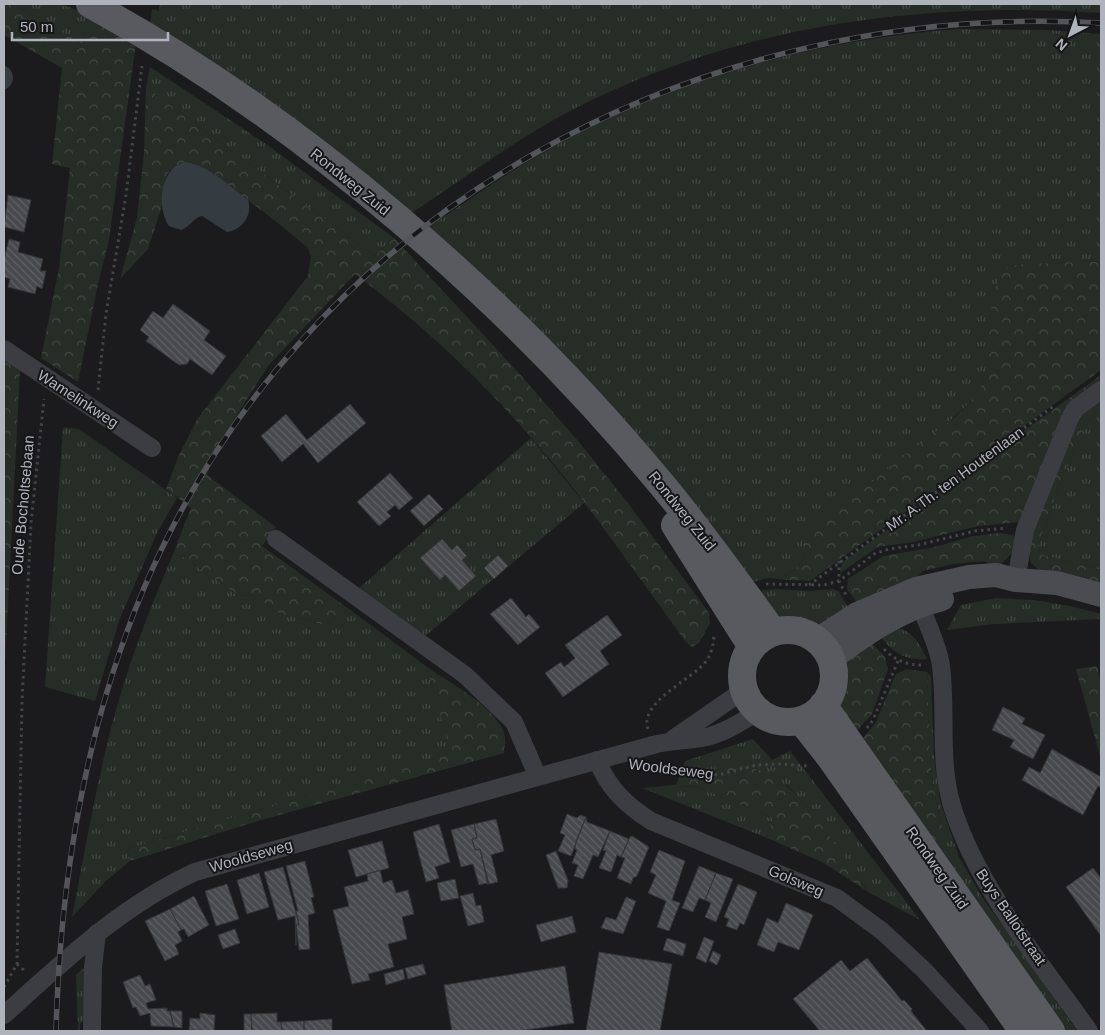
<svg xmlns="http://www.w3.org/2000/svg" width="1105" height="1035" font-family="Helvetica,sans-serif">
<defs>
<pattern id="grass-tufts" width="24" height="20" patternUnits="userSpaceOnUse" patternTransform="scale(1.25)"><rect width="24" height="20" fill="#252d26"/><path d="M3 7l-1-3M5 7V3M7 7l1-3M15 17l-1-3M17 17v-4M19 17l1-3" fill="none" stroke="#424944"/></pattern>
<pattern id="forest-crowns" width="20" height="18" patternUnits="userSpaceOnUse" patternTransform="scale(1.25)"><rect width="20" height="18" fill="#252d26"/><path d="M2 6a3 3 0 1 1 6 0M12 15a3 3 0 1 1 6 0" fill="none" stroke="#424944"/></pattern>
<pattern id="building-back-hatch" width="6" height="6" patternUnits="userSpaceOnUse" patternTransform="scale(1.25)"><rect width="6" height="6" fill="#48494d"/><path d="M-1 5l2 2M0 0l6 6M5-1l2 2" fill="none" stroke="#606165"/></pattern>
</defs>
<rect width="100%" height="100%" fill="#1b1b1d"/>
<!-- grass -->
<path fill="url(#grass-tufts)" d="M15 4C40 4 68 0 87 17L84 45Z
M160 4H1101V13C912 0 715 29 548 123 500 151 456 184 410 214L150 26 152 9 159 11Z
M960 29 1048 30 1101 34V261L1012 265 983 380 978 395 808 551 798 569 784 575 788 580 769 578 747 583 427 229C442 217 460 206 476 195 619 95 788 41 960 29Z
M150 67 266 144 394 238 375 256 146 87Z
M1101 409V570L1043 555 1038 546 1061 481 1089 420Z
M63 427 79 429 177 498 157 533 120 618 95 701 45 687Z
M531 438 584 503 424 637 359 588Z
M173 554 186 558 238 596 252 595 278 613 325 625 349 609 427 667 452 753 127 849 130 861 106 881 72 917C87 840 100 761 123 686 137 641 155 597 173 554Z
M775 589 810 591 833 589 839 592 850 611 822 624 785 618 774 613 757 591Z
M996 598 1034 600 1070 606 1101 614V619L994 624 947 630 961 605Z
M897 627C914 633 919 643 927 659 905 661 892 652 879 635Z
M927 672 931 677 934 757 940 801 959 857 982 897 1077 1031H1061L862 739 946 837C926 778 930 732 927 672Z
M753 739 772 760 790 751 920 920 870 893 804 804 787 785 678 786 698 787 773 818 767 838 642 788 676 785 685 761Z
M85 967 88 1016 80 1024V1031H78L76 975Z"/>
<!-- forest -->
<path fill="url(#forest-crowns)" d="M4 4H15L84 45 87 17 136 43 109 240 98 284 78 382 41 358 59 268 70 168 52 164 62 68 4 35Z
M146 87 375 256 394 238 517 371 579 442 628 503 709 613 710 623 699 643 692 647 686 642C640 580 597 515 547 456 491 389 426 327 355 274L268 366 216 448 207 475 276 527 262 546 349 609 325 625 278 613 252 595 238 596 186 558 173 554 191 508 166 489 179 455 198 418 308 276 311 256 308 248 283 227 211 172 170 170 166 177 162 206 148 249 120 279 137 218 144 152Z
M1101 261V370L810 581 788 580 784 575 798 569 808 551 801 536 955 417C966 406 979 396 983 380 991 353 986 290 1005 270 1010 265 1016 265 1023 264Z
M4 359 20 370 4 683Z
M1101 375V382L1076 401 1020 522 978 526 913 542 878 547 840 573V568L844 561Z
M1101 398V409L1089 420 1061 481 1038 546 1043 555 1101 570V584L1040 571 1031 563 1027 541 1076 420Z
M999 533 1013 535 1018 539V547L996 569 985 561 953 564 923 571 912 583 899 589 887 588 858 604 847 589 848 579 883 556 930 548 974 536Z
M869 640 885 657 888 669 872 714 852 736 840 713 838 702 846 665 851 656Z
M1097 666 1101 683V760L1076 669Z
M427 667C450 683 500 709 505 737 506 742 504 748 504 753L261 820 130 861 127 849 451 753Z
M907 669 927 672C930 732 926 778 946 837L935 844 862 739 875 724 896 674Z
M734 767C747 768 759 768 771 775 806 794 844 860 870 893L822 862 767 838 773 818 698 787 676 785 720 769Z"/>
<!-- water -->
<path fill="#343c42" d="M4 65C16 71 16 85 4 90Z
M185 162C210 166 229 186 248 200 253 215 242 230 227 232L202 216C194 217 190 227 181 230L169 226C156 207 160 168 185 162Z"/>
<!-- building -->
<path fill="url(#building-back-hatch)" stroke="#353539" d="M8 195 31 200 24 232 4 227Z
M9 239 20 242 18 252 43 259 40 271H46L42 289 37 286 35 294 8 287 10 279 4 277V259Z
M173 304 210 331 204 340 226 356 212 375 190 359 187 364 179 365 146 341 149 337 140 330 153 311 163 318Z
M350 404 366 423 318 463 303 444 282 462 261 436 286 414 307 440Z
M390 473 413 498 399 510 395 505 387 512 391 516 379 526 357 502Z
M429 494 443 509 424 526 410 511Z
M442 539 452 550 457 545 467 556 462 560 476 576 459 591 445 575 440 580 420 558Z
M498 555 508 566 494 579 484 568Z
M511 598 526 617 529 614 540 627 518 645 490 614Z
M607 615 622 635 600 651 609 664 563 697 545 673 561 662 564 667 575 658 565 645Z
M1003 707 1025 718 1022 724 1045 735 1033 759 1010 747 1014 740 992 730Z
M1052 749 1101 777V788L1098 786 1083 815 1022 780 1029 767 1040 773Z
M567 814 577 818 580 815 586 817 571 856 558 851 565 835 560 833Z
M586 817 587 822 610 831 598 857 593 855 583 879 574 876 578 865 572 863 577 850 575 849 576 841Z
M496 819 504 851 491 855 498 882 489 884 480 849 475 850 472 839 477 838 474 824Z
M439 824 450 862 435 867 439 878 426 882 413 832Z
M474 824 477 838 472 839 475 850 480 849 488 885 487 883 479 885 473 864 461 867 451 830Z
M610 831 629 839 621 857 617 855 611 872 599 868 606 851 603 850Z
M632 836 649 847 637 876 633 878 631 884 617 878 625 858 621 857 630 837Z
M382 841 389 868 356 877 348 850Z
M659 850 685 861 672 900 680 903 669 931 657 927 666 901 648 893 656 875 650 872Z
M556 851 568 880 567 888H558L546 855Z
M305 861 314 897 311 898 315 913 308 915 310 949 299 950 296 925 299 924 296 911H298L286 866Z
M699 866 716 873 705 900 699 898 693 912 682 908Z
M283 867 299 924 296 925V945L295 916 278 920 264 872Z
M1093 868 1101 878V936L1066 887Z
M380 870 383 883 392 880 396 893 408 890 414 914 402 917 407 939 388 944 394 967 368 974 370 980 352 984 333 910 349 906 344 887 368 881 367 874Z
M259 873 269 907 247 914 237 880Z
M716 873 733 879 716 922 705 917 711 903 705 900Z
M455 879 459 898 441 901 437 883Z
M227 884 239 919 216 926 205 891Z
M738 884 757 892 744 925 740 923 737 930 726 926 729 919 724 917Z
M473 893 476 906 481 905 484 922 468 926 460 896Z
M194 896 209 925 188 937 184 929 181 930 170 909Z
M626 897 636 901 623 934 601 928 606 917 616 920Z
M786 903 813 915 799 950 778 942 774 952 757 945 767 918 778 923Z
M170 909 181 930 178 932 182 941 175 945 179 954 165 961 145 921Z
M572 916 576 932 541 942 536 925Z
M235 929 240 943 223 949 218 935Z
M704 937 714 941 706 963 696 958Z
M667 938 686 944 683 956 663 950Z
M713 951 721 955 717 965 709 961Z
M599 952 672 964 660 1031H586Z
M867 958 902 1001 904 1000 912 1009 911 1011 927 1031H820L793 999 841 960 850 971Z
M423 964 426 974 408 979 405 968Z
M565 966 574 1023 519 1031H452L444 985Z
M403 969 405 979 386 985 384 974Z
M140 975 145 986 150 984 156 1000 146 1003 148 1009 167 1008V1011H170L174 1027 151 1026 150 1013 140 1016 136 1007 133 1008 123 982Z
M170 1011H182V1028L174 1027Z
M200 1013 215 1015 214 1031 189 1030 190 1018 200 1019Z
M277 1013V1022H281L282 1031H252L251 1014Z
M244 1014H251L252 1031H244Z
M332 1019V1031H304V1021Z
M304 1021V1031H282L281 1022Z"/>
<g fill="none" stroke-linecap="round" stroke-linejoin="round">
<!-- path -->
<path stroke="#424448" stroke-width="3" stroke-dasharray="2.5 4" stroke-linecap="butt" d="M98 390 106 314 126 195 142 66
M839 561V581L846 595
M766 584 824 585 839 581 874 554 889 549 918 545 975 531 1007 528
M809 585 1054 406
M884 649C896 661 907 665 923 665
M867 728 873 720 898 661
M648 729C639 701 694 679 707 660 712 652 714 642 714 633
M650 767 718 775 756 765 780 764 807 766
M17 964 26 972
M4 987 17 964 22 701 31 523 44 399"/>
<!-- minor -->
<path stroke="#3c3d42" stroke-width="18" d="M4 349 152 448
M276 539 465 675 514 722 537 775
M1016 580 1025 530 1070 418 1075 409 1101 390
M917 594C923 618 938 642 941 666 947 713 938 763 953 809 978 888 1041 963 1089 1031
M673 739 744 690
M597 760C608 788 626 805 651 821L837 898 882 931 924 970 980 1031
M4 1015C64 961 121 906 195 872L653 745C671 740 689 741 707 737 726 732 743 721 759 711
M92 1031 93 967 97 933"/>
<!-- secondary -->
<path stroke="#4b4c51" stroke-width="24" d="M817 640 857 614 916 589 969 577 996 575 1016 580 1057 583 1101 595
M831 659C865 634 900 609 942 599"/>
<!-- primary -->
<path stroke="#595a60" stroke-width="28" d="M90 4C301 119 510 300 663 486 702 533 737 582 773 632
M675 525 752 647
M742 676a46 46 0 1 1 92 0a46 46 0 1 1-92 0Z
M823 705 1051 1031
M801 720 830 757 1023 1031"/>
<defs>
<path id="rail" d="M56 1031C60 879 85 729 144 588 303 213 695 0 1101 23"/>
</defs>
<!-- rail casing -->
<use href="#rail" stroke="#54555a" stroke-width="5.5"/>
<!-- rail -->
<use href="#rail" stroke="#161618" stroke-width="4" stroke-dasharray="11" stroke-linecap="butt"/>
</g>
<g text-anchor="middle" stroke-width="4" stroke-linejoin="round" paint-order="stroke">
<!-- street labels -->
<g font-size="15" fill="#afb3bb" stroke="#161618">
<text transform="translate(350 182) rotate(39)" y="5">Rondweg Zuid</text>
<text transform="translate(78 399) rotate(33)" y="5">Wamelinkweg</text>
<text transform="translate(955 479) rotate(-36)" y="5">Mr. A.Th. ten Houtenlaan</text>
<text transform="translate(23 505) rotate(-85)" y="5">Oude Bocholtsebaan</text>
<text transform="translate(682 511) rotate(51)" y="5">Rondweg Zuid</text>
<text transform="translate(671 769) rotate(7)" y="5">Wooldseweg</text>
<text transform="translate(251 856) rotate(-16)" y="5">Wooldseweg</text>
<text transform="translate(937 868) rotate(55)" y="5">Rondweg Zuid</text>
<text transform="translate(796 881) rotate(23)" y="5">Golsweg</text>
<text transform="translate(1011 917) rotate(56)" y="5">Buys Ballotstraat</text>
</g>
</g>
<!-- border -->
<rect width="1105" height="1035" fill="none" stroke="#afb3bb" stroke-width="10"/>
<!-- north arrow -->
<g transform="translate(1070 35) rotate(221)" stroke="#161618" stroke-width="4" paint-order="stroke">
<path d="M0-4L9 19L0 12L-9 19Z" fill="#afb3bb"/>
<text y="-8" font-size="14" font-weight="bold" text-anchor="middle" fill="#afb3bb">N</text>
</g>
<!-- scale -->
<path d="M12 32v8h156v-8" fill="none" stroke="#afb3bb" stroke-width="2.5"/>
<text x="20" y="32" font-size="15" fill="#afb3bb" stroke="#161618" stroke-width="4" paint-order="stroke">50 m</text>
</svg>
